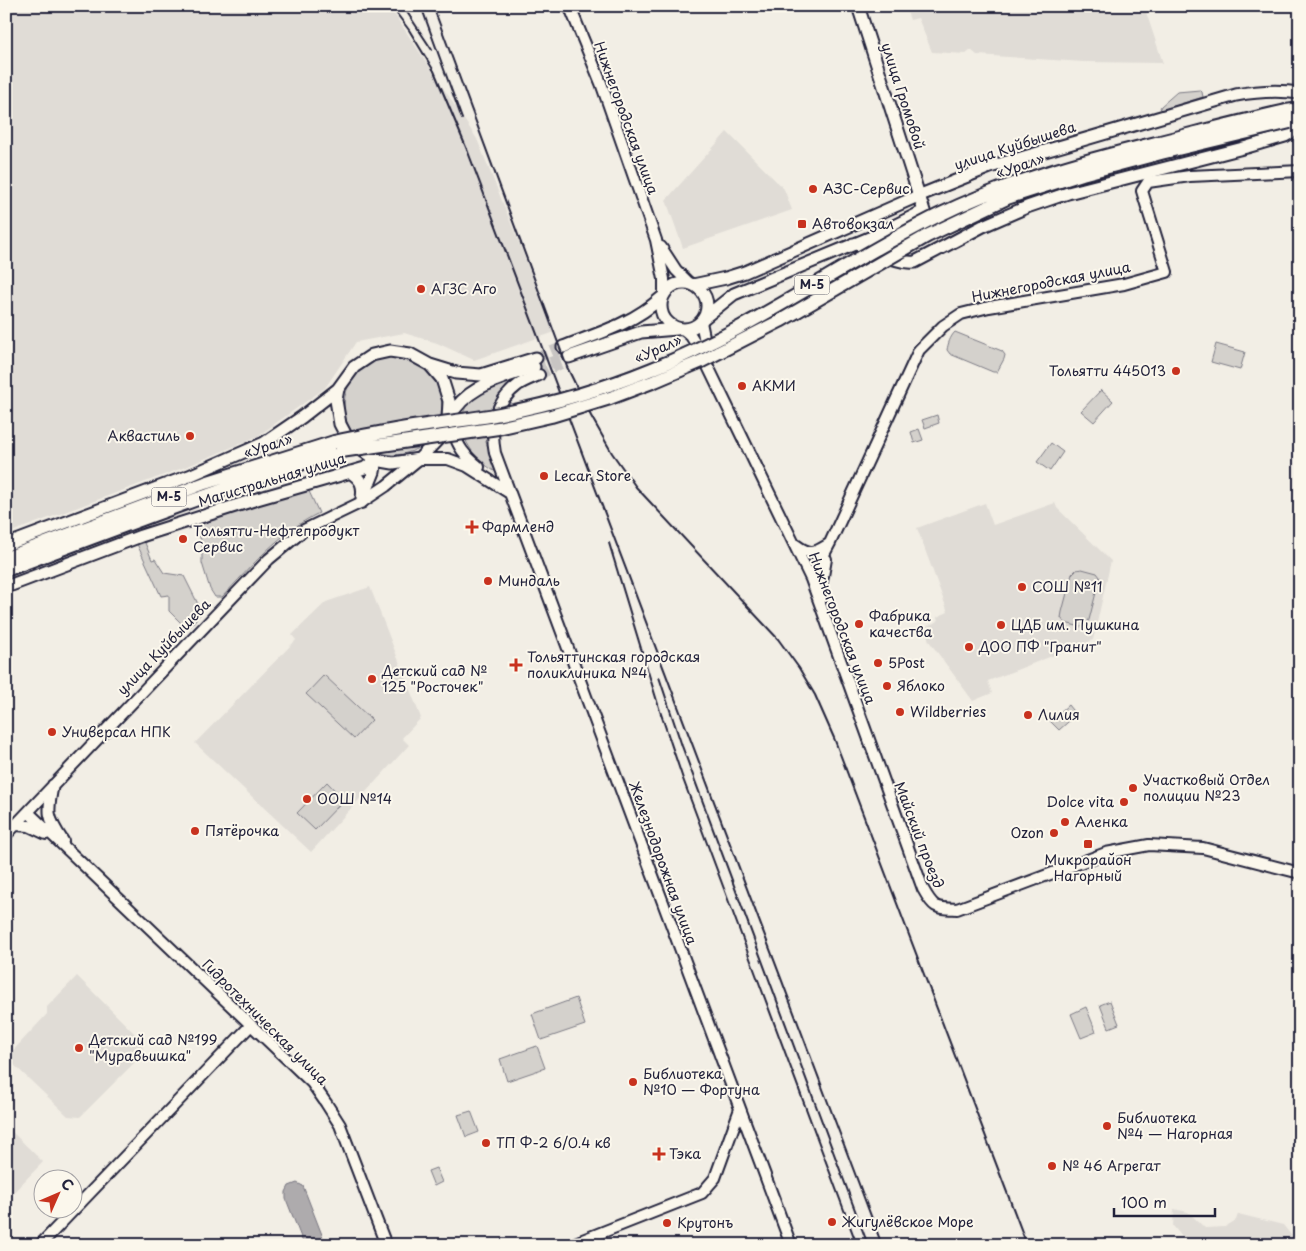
<svg xmlns="http://www.w3.org/2000/svg" width="1306" height="1251" font-family="'Playpen Sans',sans-serif">
<rect width="100%" height="100%" fill="#f2eee5"/>
<filter id="ink" filterUnits="userSpaceOnUse"><feTurbulence type="fractalNoise" baseFrequency=".02" numOctaves="2"/><feDisplacementMap in="SourceGraphic" scale="10" xChannelSelector="R" yChannelSelector="G"/><feConvolveMatrix kernelMatrix="1 2 1 2 8 2 1 2 1" color-interpolation-filters="sRGB"/></filter>
<g filter="url(#ink)">
<!-- built -->
<path fill="#e0dcd6" d="M6 6H384L395 15 477 139 555 332 474 360 437 343 404 333 356 342 325 388 258 436 188 466 6 534Z
M905 6H1144L1163 63 1084 62 977 55 971 50 966 54 932 52 918 18 910 20Z
M727 132 784 189 792 210 683 248 666 200Z
M985 503 993 525 1055 503 1057 508 1111 561 1093 640 988 681 992 693 973 701 929 641 925 627 938 621 937 617 948 612 917 528Z
M370 587 421 718 402 738 409 745 311 852 195 743 296 640 292 635 326 602Z
M77 976 143 1042 142 1055 80 1117 68 1116 10 1061 9 1055 47 1014V1007Z
M6 1126 43 1162 6 1200Z
M1174 1209 1188 1212 1205 1228 1225 1227 1236 1220 1238 1214 1283 1225 1299 1245H1189L1173 1226Z"/>
<!-- green -->
<path fill="#d4d1cc" stroke="#7b7a84" d="M1200 90 1202 92 1203 97 1162 110 1160 108 1161 106 1177 92Z
M955 332 1002 351 1005 355 1004 359 997 372H993L950 354 947 350C948 344 950 337 955 332Z
M1216 344 1245 352 1240 370 1211 362Z
M344 406a49 49 0 1 1 98 0a49 49 0 1 1-98 0Z
M518 376 520 378 494 402 488 421 486 442 498 472 497 473C490 468 481 463 476 456 458 435 455 410 479 393 490 385 506 381 518 376Z
M1101 390 1113 401 1094 422 1081 411Z
M937 415 939 423 925 428 922 420Z
M919 429 923 440 914 443 911 432Z
M1051 443 1063 452 1050 471 1037 462Z
M307 487 319 513C279 532 252 566 222 597H215L210 589 202 563V545L196 523Z
M143 538 152 560 155 559 164 573 184 576 200 608V614L189 628 184 626 169 611V595L161 596 137 544V542Z
M1082 569 1097 573 1100 577 1089 620 1086 625 1081 627 1065 623 1061 618 1062 612 1072 574 1076 570Z
M324 675 372 720 354 739 306 694Z
M1068 705 1076 715 1059 730 1050 721Z
M327 782 344 800 315 830 297 813Z
M576 998 585 1025 541 1040 532 1014Z
M1110 1001 1119 1024 1109 1028 1100 1005Z
M1086 1007 1096 1032 1081 1038 1071 1014Z
M537 1046 545 1068 507 1081 500 1059Z
M471 1111 479 1132 466 1137 458 1115Z
M436 1168 442 1182 434 1186 428 1171Z"/>
<!-- water -->
<path fill="#aeabad" stroke="#76747f" d="M297 1183 303 1186 326 1245H304L286 1199V1192L289 1186Z"/>
<g fill="none" stroke-linecap="round" stroke-linejoin="round">
<!-- secondary-tunnel -->
<path stroke="#c8c5c3" stroke-width="10" stroke-dasharray="10 5" stroke-linecap="butt" d="M539 375 567 361"/>
<!-- primary-tunnel -->
<path stroke="#c8c5c3" stroke-width="11" stroke-dasharray="11 5.5" stroke-linecap="butt" d="M536 358 563 347
M534 367 569 357"/>
<defs>
<path id="secondary" d="M568 6 572 12 601 83 656 240 664 279V294
M661 247 676 270 689 283
M701 322 707 351
M683 329 691 336 701 352 811 579 923 889C934 909 936 908 957 909L1106 853 1149 845 1203 848 1300 873
M539 375C532 378 524 381 518 385 495 402 490 427 495 453L791 1245
M452 429C459 448 463 454 479 467
M796 545C811 556 814 553 829 544
M811 579 830 543 919 350 943 326 961 314 989 307 1124 284 1167 272 1142 191 1148 182 1190 176 1300 171
M821 599V587L826 559
M53 785C47 812 47 817 63 841
M28 812 312 1083 326 1103 340 1125 386 1245
M16 825 29 826 46 834
M6 835 269 559 304 530 362 502 386 486 419 459H448L467 466 508 492
M40 1245 251 1025
M570 1245 702 1193 715 1178 740 1109"/>
<path id="primary" d="M853 244C878 245 889 264 915 262L983 226 1027 207 1068 193 1247 147 1285 136 1300 127
M661 306a23 23 0 1 1 46 0a23 23 0 1 1-46 0Z
M693 285 726 278 745 272 918 196 990 167 1236 95C1258 91 1278 90 1300 93
M704 318 734 294 874 236 924 211 858 6
M563 347C599 333 632 324 661 298
M390 351 410 354 430 365 442 379 449 401 448 419 442 435 419 459 393 463 376 460 349 441 340 424 336 400 338 389 354 367 372 355Z
M569 357 641 332 677 329
M430 365 456 373 481 375 536 358
M449 418C467 385 501 379 534 367
M350 472C361 479 364 485 362 498
M362 502 374 472 376 460
M6 545 189 476 264 443 302 417 338 389
M6 587 141 536 257 499 365 468 376 460"/>
<path id="highway" d="M1286 111 1300 109
M1290 122 1300 121
M6 558 205 483 334 442
M6 570C117 528 228 486 341 451"/>
</defs>
<!-- secondary casing -->
<use href="#secondary" stroke="#22223b" stroke-width="14"/>
<!-- primary casing -->
<use href="#primary" stroke="#22223b" stroke-width="15"/>
<!-- highway casing -->
<use href="#highway" stroke="#22223b" stroke-width="16"/>
<!-- secondary -->
<use href="#secondary" stroke="#fbf7ec" stroke-width="10"/>
<!-- primary -->
<use href="#primary" stroke="#fbf7ec" stroke-width="11"/>
<!-- highway -->
<use href="#highway" stroke="#fbf7ec" stroke-width="12"/>
<!-- rail -->
<path stroke="#22223b" stroke-width="2" d="M391 6 409 30 434 71 468 152 882 1245
M403 6 432 50
M421 6 462 119
M433 6 567 367 591 416 612 453 636 487 778 639 799 668 815 695 834 738 1027 1245
M609 543 660 711 683 779 857 1245
M659 677 682 746 868 1245"/>
<defs>
<path id="highway-bridge" d="M334 442C363 436 391 430 420 426 446 422 474 419 500 414 552 404 603 389 652 369 753 329 842 263 939 215 1007 182 1079 162 1152 144 1196 133 1241 121 1286 111
M341 451 498 428 551 416 610 398 655 381 702 361 780 321 927 236 1007 198 1082 174 1161 153 1290 122"/>
</defs>
<!-- highway-bridge casing -->
<use href="#highway-bridge" stroke="#22223b" stroke-width="16" stroke-linecap="butt"/>
<!-- highway-bridge -->
<use href="#highway-bridge" stroke="#fbf7ec" stroke-width="12"/>
</g>
</g>
<!-- markers -->
<g fill="#c8321e" stroke="#fbf7ec" stroke-width="2">
<circle cx="813" cy="189" r="5"/>
<rect x="797" y="219" width="10" height="10" rx="2.5"/>
<circle cx="421" cy="289" r="5"/>
<circle cx="1176" cy="371" r="5"/>
<circle cx="742" cy="386" r="5"/>
<circle cx="190" cy="436" r="5"/>
<circle cx="544" cy="476" r="5"/>
<path d="M469.5 519.5h5v5h5v5h-5v5h-5v-5h-5v-5h5z"/>
<circle cx="183" cy="539" r="5"/>
<circle cx="488" cy="581" r="5"/>
<circle cx="1022" cy="587" r="5"/>
<circle cx="859" cy="624" r="5"/>
<circle cx="1001" cy="625" r="5"/>
<circle cx="969" cy="647" r="5"/>
<circle cx="878" cy="663" r="5"/>
<path d="M513.5 657.5h5v5h5v5h-5v5h-5v-5h-5v-5h5z"/>
<circle cx="372" cy="679" r="5"/>
<circle cx="887" cy="686" r="5"/>
<circle cx="900" cy="712" r="5"/>
<circle cx="1028" cy="715" r="5"/>
<circle cx="52" cy="732" r="5"/>
<circle cx="1133" cy="788" r="5"/>
<circle cx="307" cy="799" r="5"/>
<circle cx="1124" cy="802" r="5"/>
<circle cx="1065" cy="822" r="5"/>
<circle cx="195" cy="831" r="5"/>
<circle cx="1054" cy="833" r="5"/>
<rect x="1083" y="839" width="10" height="10" rx="2.5"/>
<circle cx="79" cy="1048" r="5"/>
<circle cx="633" cy="1082" r="5"/>
<circle cx="1107" cy="1126" r="5"/>
<circle cx="486" cy="1143" r="5"/>
<path d="M656.5 1146.5h5v5h5v5h-5v5h-5v-5h-5v-5h5z"/>
<circle cx="1052" cy="1166" r="5"/>
<circle cx="832" cy="1222" r="5"/>
<circle cx="667" cy="1223" r="5"/>
</g>
<g text-anchor="middle" stroke-width="4" stroke-linejoin="round" paint-order="stroke">
<!-- shield labels -->
<g fill="#fbf7ec" stroke="#636270" stroke-width="1">
<rect x="794.5" y="275.5" width="35" height="19" rx="4"/>
<rect x="151.5" y="487.5" width="35" height="19" rx="4"/>
</g>
<g font-size="12" font-weight="bold" fill="#22223b">
<text x="812" y="289">М-5</text>
<text x="169" y="501">М-5</text>
</g>
<!-- street labels -->
<g font-size="14" fill="#22223b" stroke="#fbf7ec">
<text transform="translate(903 96) rotate(72)" y="5">улица Громовой</text>
<text transform="translate(626 118) rotate(70)" y="5">Нижнегородская улица</text>
<text transform="translate(1015 146) rotate(-18)" y="5">улица Куйбышева</text>
<text transform="translate(1020 166) rotate(-19)" y="5">«Урал»</text>
<text transform="translate(1051 282) rotate(-11)" y="5">Нижнегородская улица</text>
<text transform="translate(658 349) rotate(-24)" y="5">«Урал»</text>
<text transform="translate(268 446) rotate(-18)" y="5">«Урал»</text>
<text transform="translate(272 480) rotate(-17)" y="5">Магистральная улица</text>
<text transform="translate(842 628) rotate(69)" y="5">Нижнегородская улица</text>
<text transform="translate(164 647) rotate(-46)" y="5">улица Куйбышева</text>
<text transform="translate(919 835) rotate(69)" y="5">Майский проезд</text>
<text transform="translate(663 863) rotate(70)" y="5">Железнодорожная улица</text>
<text transform="translate(265 1022) rotate(45)" y="5">Гидротехническая улица</text>
</g>
<!-- poi labels -->
<g font-size="14" fill="#22223b" stroke="#fbf7ec" text-anchor="start">
<text x="823" y="194">АЗС-Сервис</text>
<text x="812" y="229">Автовокзал</text>
<text x="431" y="294">АГЗС Аго</text>
<text x="1166" y="376" text-anchor="end">Тольятти 445013</text>
<text x="752" y="391">АКМИ</text>
<text x="180" y="441" text-anchor="end">Аквастиль</text>
<text x="554" y="481">Lecar Store</text>
<text x="482" y="532">Фармленд</text>
<text x="193" y="536">Тольятти-Нефтепродукт<tspan x="193" dy="16">Сервис</tspan></text>
<text x="498" y="586">Миндаль</text>
<text x="1032" y="592">СОШ №11</text>
<text x="869" y="621">Фабрика<tspan x="869" dy="16">качества</tspan></text>
<text x="1011" y="630">ЦДБ им. Пушкина</text>
<text x="979" y="652">ДОО ПФ "Гранит"</text>
<text x="527" y="662">Тольяттинская городская<tspan x="527" dy="16">поликлиника №4</tspan></text>
<text x="888" y="668">5Post</text>
<text x="382" y="676">Детский сад №<tspan x="382" dy="16">125 "Росточек"</tspan></text>
<text x="897" y="691">Яблоко</text>
<text x="910" y="717">Wildberries</text>
<text x="1038" y="720">Лилия</text>
<text x="62" y="737">Универсал НПК</text>
<text x="1143" y="785">Участковый Отдел<tspan x="1143" dy="16">полиции №23</tspan></text>
<text x="317" y="804">ООШ №14</text>
<text x="1114" y="807" text-anchor="end">Dolce vita</text>
<text x="1075" y="827">Аленка</text>
<text x="205" y="836">Пятёрочка</text>
<text x="1044" y="838" text-anchor="end">Ozon</text>
<text x="1088" y="865" text-anchor="middle">Микрорайон<tspan x="1088" dy="16">Нагорный</tspan></text>
<text x="89" y="1045">Детский сад №199<tspan x="89" dy="16">"Муравьишка"</tspan></text>
<text x="643" y="1079">Библиотека<tspan x="643" dy="16">№10 — Фортуна</tspan></text>
<text x="1117" y="1123">Библиотека<tspan x="1117" dy="16">№4 — Нагорная</tspan></text>
<text x="496" y="1148">ТП Ф-2 6/0.4 кв</text>
<text x="669" y="1159">Тэка</text>
<text x="1062" y="1171">№ 46 Агрегат</text>
<text x="842" y="1227">Жигулёвское Море</text>
<text x="677" y="1228">Крутонъ</text>
</g>
</g>
<!-- margin -->
<rect width="1306" height="1251" fill="none" stroke="#fbf7ec" stroke-width="25"/>
<rect x="12" y="12" width="1281" height="1226" fill="none" stroke="#22223b" stroke-width="2" filter="url(#ink)"/>
<!-- north arrow -->
<g transform="translate(58 1194) rotate(45)"><circle r="24" fill="#fbf7ec" stroke="#a4a2a5"/>
<path d="M0-4L9 19L0 12L-9 19Z" fill="#c8321e"/>
<text y="-8" font-size="14" font-weight="bold" text-anchor="middle" fill="#22223b">С</text>
</g>
<!-- scale -->
<path d="M1114 1208v8h101v-8" fill="none" stroke="#22223b" stroke-width="2.5"/>
<text x="1121" y="1208" font-size="15" fill="#22223b" stroke="#fbf7ec" stroke-width="4" paint-order="stroke">100 m</text>
</svg>
